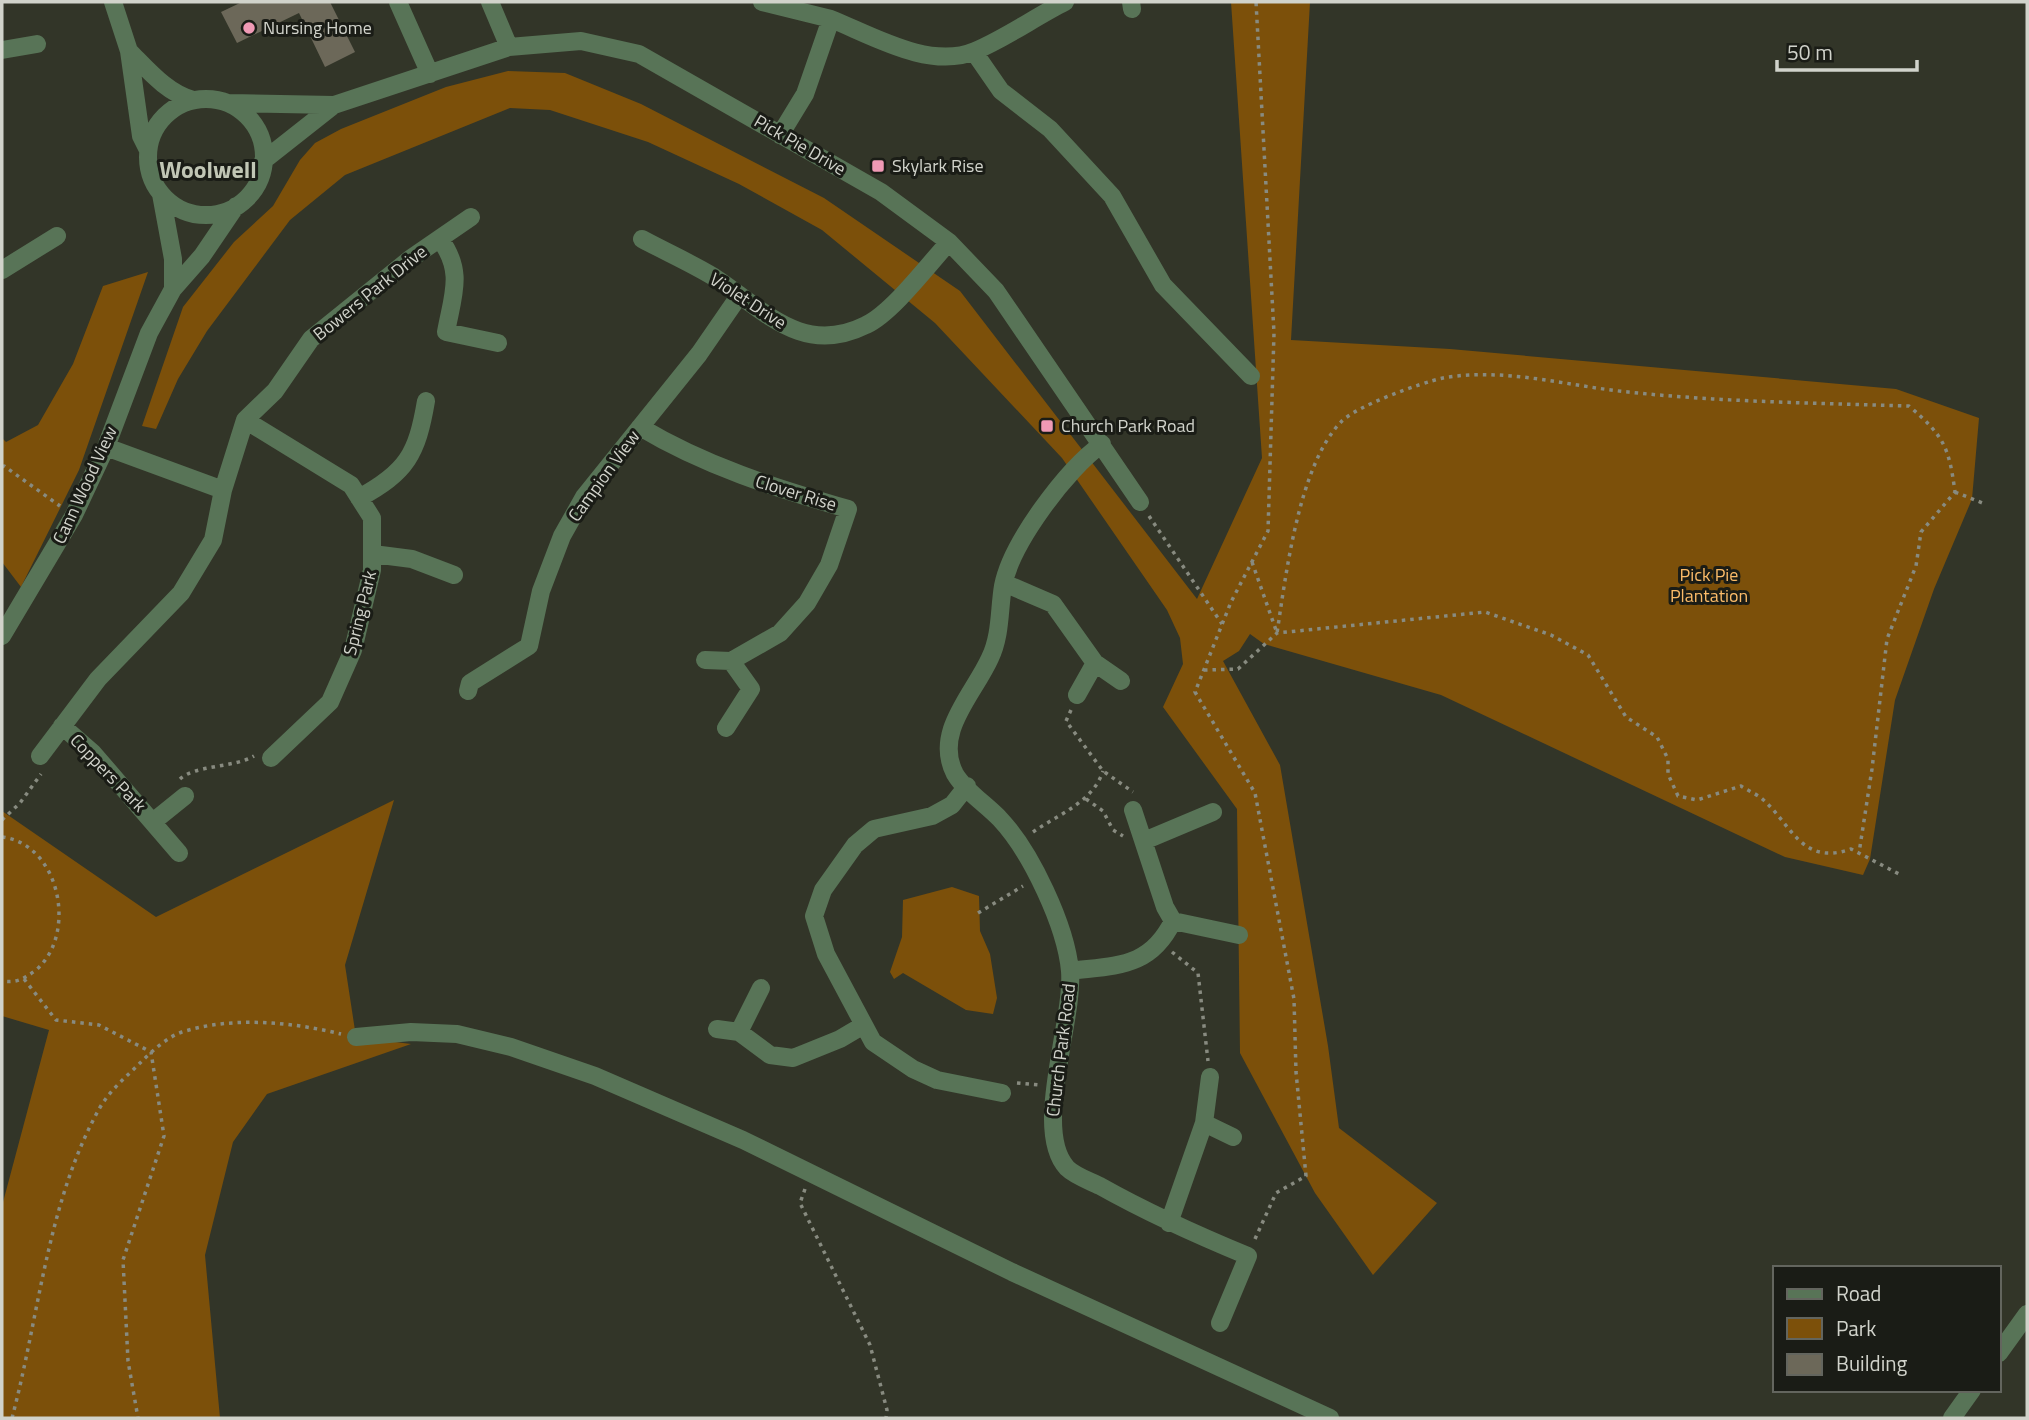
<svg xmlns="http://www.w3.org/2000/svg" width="2029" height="1420" font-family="'Titillium Web',sans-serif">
<rect width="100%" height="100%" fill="#323528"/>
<!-- green -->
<path fill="#7c500a" d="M1231 2H1310L1291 340 1450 349 1896 389 1979 418 1972 499 1934 589 1895 700 1870 859 1863 875 1785 857 1441 695 1264 644 1250 634 1239 651 1223 661 1280 765 1328 1046 1339 1128 1437 1203 1373 1275 1315 1193 1240 1053 1237 809 1163 707 1183 664 1180 638 1167 610 1062 458 935 323 822 230 739 184 648 142 550 110 510 108 345 175 290 220 207 331 178 379 156 429 142 426 183 307 234 242 273 206 300 160 315 143 341 129 446 87 508 71 565 73 641 104 824 198 960 291 1197 599 1262 458Z
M148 272 79 470 21 587 2 562V438L6 442 38 425 73 364 103 286Z
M394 800 345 965 356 1037 411 1044 267 1094 233 1142 205 1255 220 1418H2V1206L49 1030 2 1016V811L156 917Z
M952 887 979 896 980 931 990 954 997 998 993 1014 966 1010 903 973 894 979 890 972 902 937 903 900Z"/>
<!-- building -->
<path fill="#6c6859" d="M242 2H330L355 52 325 67 299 13 237 43 221 12Z"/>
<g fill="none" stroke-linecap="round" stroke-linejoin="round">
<!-- path -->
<path stroke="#888b80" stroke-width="3.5" stroke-dasharray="3.5 5" stroke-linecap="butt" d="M2 467 4 466 60 506
M1955 492 1985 504
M1149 516 1222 624
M1252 562 1277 633C1286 574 1299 465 1341 422 1356 406 1420 383 1443 378 1504 367 1567 386 1628 392 1721 402 1816 403 1909 406 1944 436 1949 447 1955 492L1921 532 1916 566 1887 639 1872 769 1859 853
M1204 670 1238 669 1277 633 1485 612 1551 635 1588 655 1626 717 1657 737 1668 759V774L1678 796 1697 800 1741 786C1747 790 1754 793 1760 797 1791 822 1800 867 1851 849L1899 874
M1071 710 1066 721 1103 771 1133 792
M180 779C195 765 233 768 254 756
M1086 799 1103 811 1113 830 1123 836
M2 820 20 803 41 774
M1033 832C1059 814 1093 802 1103 771
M2 837C60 844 78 934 36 970 24 979 17 983 2 981
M978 913 1023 886
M1172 952 1198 973 1208 1061
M24 979 56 1020 99 1025 151 1052 164 1136 123 1260 128 1361 138 1418
M1017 1083 1040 1085
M805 1189 800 1203 870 1345 887 1410 886 1418
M1255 1239 1276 1193 1306 1176 1296 1072 1294 999 1255 793 1195 692 1231 602 1268 531 1274 333 1256 2
M12 1418C39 1317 47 1204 98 1111 108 1092 125 1078 140 1063 151 1052 167 1037 182 1032 233 1016 291 1022 341 1034"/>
<!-- minor -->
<path stroke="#587457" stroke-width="18" d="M113 2 129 51 141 136 148 150
M398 2 430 74
M490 2 509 47
M762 2 831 19 805 94 780 135
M1131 2 1132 9
M831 19C873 36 930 70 975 51 1006 38 1035 17 1065 2
M2 50 37 44
M129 51C148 70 167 93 193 100
M974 52 1001 91 1050 129 1112 196 1163 285 1251 376
M148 157a58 58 0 1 1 116 0a58 58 0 1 1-116 0Z
M229 103 334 105 509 47 581 41 639 54 881 192 949 242 996 291 1140 502
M263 161 334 105
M161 194 173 259V289
M440 239C464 272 453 294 446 332L498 343
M642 239C666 252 691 263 714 277 763 309 802 357 866 325 892 313 929 264 949 242
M2 270 57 236
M245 420 351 485 372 518V570L353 650 330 702 271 758
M640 427C705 466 775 488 848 509L829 565 807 603 780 633 731 661 705 660
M1102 444C1067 469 1011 543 1003 586 999 610 1001 635 990 658 974 694 933 732 955 774 965 791 987 805 1000 819 1031 852 1066 926 1070 971 1074 1022 1032 1130 1067 1168 1075 1176 1090 1181 1100 1186 1148 1213 1197 1235 1248 1256L1220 1323
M106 447 223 490 245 420 275 391 311 339 410 259 471 217
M359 498C407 472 417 454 426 401
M373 554 412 559 454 575
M1004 583 1053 604 1095 663 1077 695
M2 636 74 515 106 447 149 333 173 289 202 256 236 206
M1095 663 1121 681
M468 691 470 683 529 646 541 591 562 536 584 497 699 354 739 296
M62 726 93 753 179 853
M726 728 751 689 731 661
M40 756 98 679 181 593 213 540 223 490
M967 786 952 805 932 816 874 829 855 845 823 890 814 916 826 954 873 1042 913 1069 937 1080 1002 1093
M154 821 185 796
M1144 841 1213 812
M1173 921 1239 935
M1070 971C1117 965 1150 968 1173 921L1165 907 1133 810
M717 1029 739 1032 770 1055 793 1058 840 1039 862 1026
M739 1032 761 988
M356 1037 411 1032 457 1034 511 1047 595 1076 743 1140 1012 1272 1330 1418
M1204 1123 1233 1137
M1169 1223 1204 1123 1210 1077
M1999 1353 2027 1314
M1952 1418 1972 1390"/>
</g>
<!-- markers -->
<g fill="#f09ab5" stroke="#1a1c16" stroke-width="2.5">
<circle cx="249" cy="28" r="7"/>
<rect x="871" y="159" width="14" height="14" rx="3.5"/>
<rect x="1040" y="419" width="14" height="14" rx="3.5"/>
</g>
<g text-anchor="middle" stroke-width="6" stroke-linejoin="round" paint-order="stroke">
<!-- poi labels -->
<g font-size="18" fill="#d1d3cb" stroke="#1a1c16" text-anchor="start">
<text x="263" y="34">Nursing Home</text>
<text x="892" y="172">Skylark Rise</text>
<text x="1061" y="432">Church Park Road</text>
</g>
<!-- street labels -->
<g font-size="18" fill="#d1d3cb" stroke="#1a1c16">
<text transform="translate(800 145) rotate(30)" y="6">Pick Pie Drive</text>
<text transform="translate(370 293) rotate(-39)" y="6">Bowers Park Drive</text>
<text transform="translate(748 301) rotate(33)" y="6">Violet Drive</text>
<text transform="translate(604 476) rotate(-54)" y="6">Campion View</text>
<text transform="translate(85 485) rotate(-65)" y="6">Cann Wood View</text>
<text transform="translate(796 493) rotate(17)" y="6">Clover Rise</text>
<text transform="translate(360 613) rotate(-76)" y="6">Spring Park</text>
<text transform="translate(108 773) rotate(46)" y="6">Coppers Park</text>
<text transform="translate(1061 1050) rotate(-83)" y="6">Church Park Road</text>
</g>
<!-- park labels -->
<g font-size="18" fill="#fcbc69" stroke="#1a1c16">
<text x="1709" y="581">Pick Pie<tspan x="1709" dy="21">Plantation</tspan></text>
</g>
<!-- district labels -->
<g font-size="24" font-weight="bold" fill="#c1c6b5" stroke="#1a1c16">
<text x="208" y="178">Woolwell</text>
</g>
</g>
<!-- border -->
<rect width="2029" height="1420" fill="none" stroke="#d1d3cb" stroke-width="7"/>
<!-- legend -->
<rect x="1773" y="1266" width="228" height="126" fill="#1a1c16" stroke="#63655e" stroke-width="2"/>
<rect x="1787" y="1289" width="35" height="10" fill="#587457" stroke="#63655e" stroke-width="2"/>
<text x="1836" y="1301" font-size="21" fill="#d1d3cb">Road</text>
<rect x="1787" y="1318" width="35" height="21" fill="#7c500a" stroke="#63655e" stroke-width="2"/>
<text x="1836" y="1336" font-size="21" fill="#d1d3cb">Park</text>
<rect x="1787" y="1354" width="35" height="21" fill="#6c6859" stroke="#63655e" stroke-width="2"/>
<text x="1836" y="1371" font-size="21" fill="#d1d3cb">Building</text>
<!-- scale -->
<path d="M1777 60v10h140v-10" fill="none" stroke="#d1d3cb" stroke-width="3.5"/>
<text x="1787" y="60" font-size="21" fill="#d1d3cb" stroke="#1a1c16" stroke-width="5" paint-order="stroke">50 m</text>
</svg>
